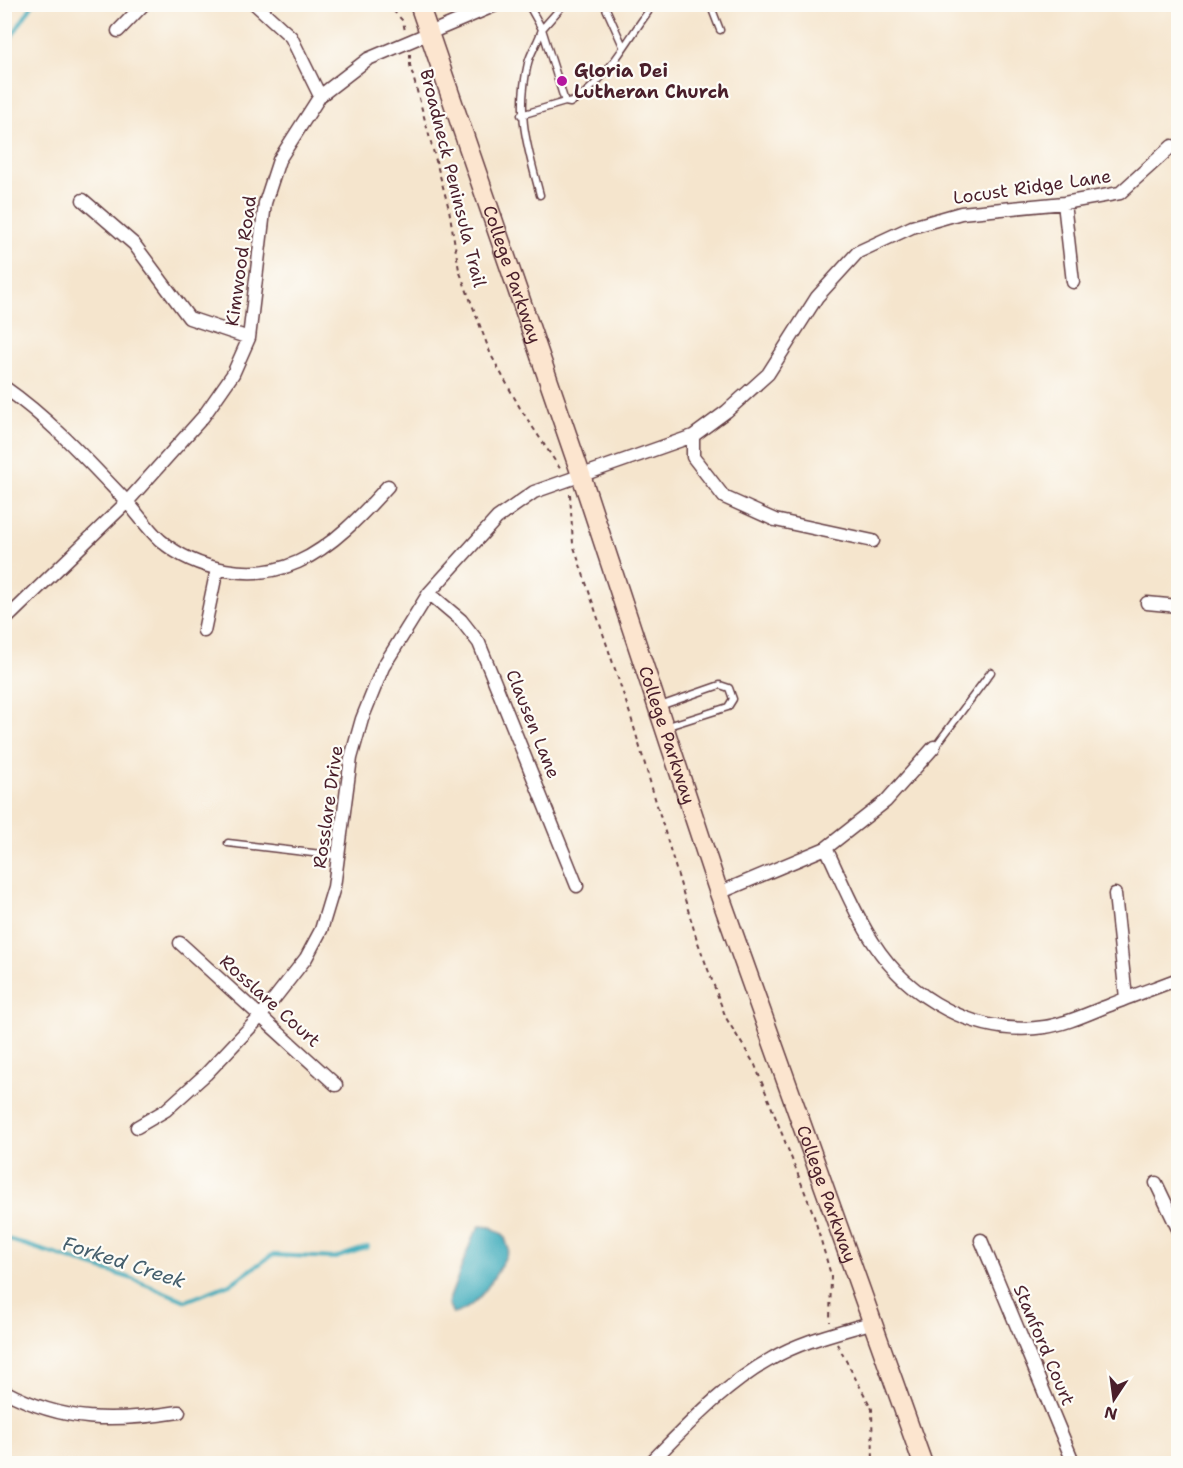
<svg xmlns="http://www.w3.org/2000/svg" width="1183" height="1468" font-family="'Shantell Sans',sans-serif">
<rect width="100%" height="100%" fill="#fdfcf7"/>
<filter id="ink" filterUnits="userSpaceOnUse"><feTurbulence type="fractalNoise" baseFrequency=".0167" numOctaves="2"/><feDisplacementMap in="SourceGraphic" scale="12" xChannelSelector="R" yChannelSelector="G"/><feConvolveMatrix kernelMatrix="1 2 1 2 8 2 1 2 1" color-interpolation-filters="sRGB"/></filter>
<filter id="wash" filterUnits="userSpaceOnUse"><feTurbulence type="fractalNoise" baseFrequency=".008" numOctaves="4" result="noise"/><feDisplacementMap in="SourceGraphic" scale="24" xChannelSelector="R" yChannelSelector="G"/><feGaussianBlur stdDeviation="1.35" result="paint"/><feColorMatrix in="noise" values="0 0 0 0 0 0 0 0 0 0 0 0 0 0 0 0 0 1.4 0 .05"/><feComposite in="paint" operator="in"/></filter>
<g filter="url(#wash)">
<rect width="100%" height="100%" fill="#f5e5cd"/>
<!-- water -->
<path fill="#3dabbb" stroke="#446573" stroke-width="1.5" d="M480 1226 491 1227 504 1235 509 1250C498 1272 479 1309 453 1314L448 1303 473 1236Z"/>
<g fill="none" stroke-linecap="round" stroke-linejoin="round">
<!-- stream -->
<path stroke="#3dabbb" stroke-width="4" d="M4 48 33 4
M4 1238 130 1278 186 1301 232 1283 272 1255 335 1258 368 1247"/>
</g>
</g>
<g filter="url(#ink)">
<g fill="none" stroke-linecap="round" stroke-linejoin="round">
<defs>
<path id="lane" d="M528 4 542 29C539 41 531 51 528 63 516 115 527 145 540 195
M564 4 542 29 565 102 570 103C605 84 625 43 648 12L647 4
M604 4 623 46
M710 4 720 30
M521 115 565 102
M660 706 720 685 729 688 733 699 728 707 665 727
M935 747 991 672
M228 843 338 856"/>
<path id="street" d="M255 4 291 37 320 96
M118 31 144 4
M83 200 134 244 189 318 249 338
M1064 203 1073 282
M4 387C50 419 89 462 127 502 138 514 148 529 160 540 196 571 254 582 298 562 332 547 363 514 388 486
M693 436V457L724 497 775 520 873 541
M429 593 461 620 479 643 577 886
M1147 603 1178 606
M4 621 127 502 203 417 233 374 249 338 265 203 279 160 320 96 368 59 498 4
M204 631 217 569
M826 848C841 879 854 913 873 942 909 999 977 1037 1045 1027 1067 1024 1089 1013 1110 1005 1132 996 1155 988 1178 979
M719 893 826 848 886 801 934 747
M1115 894 1126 998
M180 943 336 1085
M137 1127 166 1110 206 1074 260 1017 306 958 321 930 334 887 351 758 362 719 383 667 429 593 497 518 534 492 693 436 727 411 768 374 817 297 858 252 912 227 961 213 1064 203 1120 193 1172 146
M1156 1183 1178 1229
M981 1240 1074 1464
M4 1391C64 1423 114 1422 179 1412
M649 1464C687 1426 723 1386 771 1359 801 1341 837 1333 870 1323"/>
<g id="secondary">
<path id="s1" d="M419 4 581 475 719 893 923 1464"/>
</g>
</defs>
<!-- lane casing -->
<use href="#lane" stroke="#643d43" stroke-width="9"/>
<!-- street casing -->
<use href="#street" stroke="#643d43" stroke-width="15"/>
<!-- secondary casing -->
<use href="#secondary" stroke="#643d43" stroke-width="21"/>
<!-- path -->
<path stroke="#643d43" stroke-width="2" stroke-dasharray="4.5 4.5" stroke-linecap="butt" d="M387 4 403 21 405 31
M410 54V65L449 209 459 270 491 355 520 408 561 470
M570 494 573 544 630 714 697 940 726 1018 755 1065 813 1213 831 1275 830 1322
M837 1344 872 1409 873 1464"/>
<!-- lane -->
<use href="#lane" stroke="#fff" stroke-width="6"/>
<!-- street -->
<use href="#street" stroke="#fff" stroke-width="12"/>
<!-- secondary -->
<use href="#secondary" stroke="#fce5cf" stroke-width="18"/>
</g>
</g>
<!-- markers -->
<circle fill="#b5179e" stroke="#fdfcf7" stroke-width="2" cx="562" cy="81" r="6"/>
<g text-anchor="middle" stroke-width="4.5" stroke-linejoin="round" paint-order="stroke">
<!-- poi labels -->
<g font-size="18" font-weight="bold" fill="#4a1f2b" stroke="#fdfcf7" text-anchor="start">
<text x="574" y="77">Gloria Dei<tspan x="574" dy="21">Lutheran Church</tspan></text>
</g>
<!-- street labels -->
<g font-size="18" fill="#4a1f2b" stroke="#fdfcf7">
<text transform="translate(453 178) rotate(76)" y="6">Broadneck Peninsula Trail</text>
<text transform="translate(1032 187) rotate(-8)" y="6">Locust Ridge Lane</text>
<text transform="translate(241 261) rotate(-82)" y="6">Kimwood Road</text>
<text dy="6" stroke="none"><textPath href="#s1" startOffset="286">College Parkway</textPath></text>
<text transform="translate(533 724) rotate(68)" y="6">Clausen Lane</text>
<text dy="6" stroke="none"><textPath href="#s1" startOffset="772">College Parkway</textPath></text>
<text transform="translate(328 807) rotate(-82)" y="6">Rosslare Drive</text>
<text transform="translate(270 1001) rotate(42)" y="6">Rosslare Court</text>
<text dy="6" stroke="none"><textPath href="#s1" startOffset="1258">College Parkway</textPath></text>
<text transform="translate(1044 1345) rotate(67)" y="6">Stanford Court</text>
</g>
<!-- water labels -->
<g font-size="20" font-style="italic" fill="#445e6c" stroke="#fdfcf7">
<text transform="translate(124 1262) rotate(18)" y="7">Forked Creek</text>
</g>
</g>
<!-- margin -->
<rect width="1183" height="1468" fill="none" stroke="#fdfcf7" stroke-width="24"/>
<!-- north arrow -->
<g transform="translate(1114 1399) rotate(193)" stroke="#fdfcf7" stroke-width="4.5" paint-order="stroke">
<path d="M0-4.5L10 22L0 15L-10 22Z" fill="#4a1f2b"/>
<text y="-9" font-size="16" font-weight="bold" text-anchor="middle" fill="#4a1f2b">N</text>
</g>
</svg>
